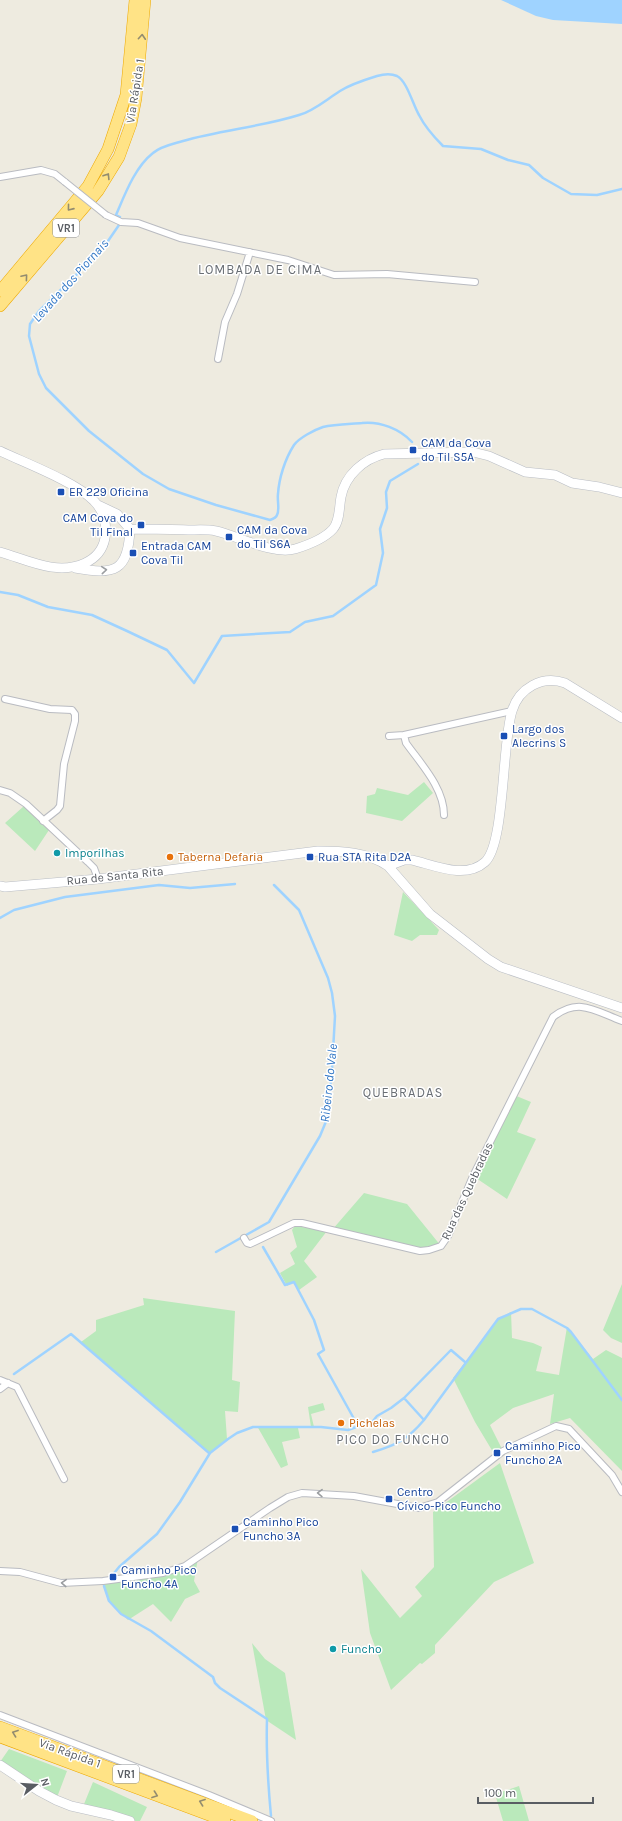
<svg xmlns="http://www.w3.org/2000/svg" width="622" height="1821" font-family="Karla,sans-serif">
<rect width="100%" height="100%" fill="#eeebe0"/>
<!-- green -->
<path fill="#bae9bb" d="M424 782 433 793 402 821 366 813 367 796 375 794 377 788 408 795Z
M24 806 49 830 35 851 5 823Z
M403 892 439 930 437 935H420L412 941 394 935Z
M514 1095 531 1102 517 1132 536 1139 507 1199 473 1176Z
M364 1193 407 1204 441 1246 429 1250 332 1230Z
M295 1226 327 1231 304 1261 317 1277 299 1290 294 1282 287 1286 280 1273 295 1264 290 1253 297 1247 292 1230Z
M622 1284V1343L611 1338 603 1330Z
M143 1298 235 1311 232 1380 240 1382 238 1412 225 1411 227 1439 210 1453 81 1342 96 1331V1320L144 1305Z
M511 1312 512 1338 533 1343 542 1347 536 1371 559 1375 567 1327 593 1359 606 1350 622 1358V1471L570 1418 550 1424 554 1394 513 1408 490 1425 503 1451 496 1457 475 1422 453 1378 498 1319Z
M323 1403 325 1410 311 1414 314 1427H311L308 1407Z
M257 1426 298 1428 300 1438 282 1442 288 1465 281 1468Z
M500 1463 534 1563 494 1582 435 1645V1653L422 1664 420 1663 391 1690 370 1633 361 1569 400 1618 422 1596 415 1587 434 1567 433 1512Z
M198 1558 194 1581 200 1592 185 1599 171 1622 153 1604 128 1620 108 1601 103 1581 163 1573Z
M252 1643 265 1659 285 1673 296 1740 266 1720Z
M9 1749 67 1771 56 1800 0 1762Z
M93 1782 147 1807 140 1821H112L115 1816 82 1809Z
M519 1786 529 1821H503L495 1794Z"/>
<!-- water -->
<path fill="#9fd3ff" d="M501 0H622V24L553 20 536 16Z"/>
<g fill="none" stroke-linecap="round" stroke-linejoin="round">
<!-- stream -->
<path stroke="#9fd3ff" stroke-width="2.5" d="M120 217 116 215C125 194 135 167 153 153 161 146 173 144 183 141 221 130 261 127 299 115 314 111 327 99 340 91 351 84 364 80 377 76 384 74 390 73 397 76 407 81 413 105 419 115 425 127 434 137 443 146L481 149 508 160 529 165 543 178 571 194 597 195 622 189
M119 225 108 241 78 273 39 311 30 324 29 336 39 374 46 388 89 431 143 474 169 489 216 505 270 520C273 519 276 518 277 515 280 510 277 500 278 494 279 478 285 459 294 445 299 438 314 430 323 427 334 424 350 424 362 423 380 421 400 429 412 442
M0 592 18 595 48 607 92 615 127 631 167 650 194 683 222 636 290 632 305 622 333 616 376 585 383 553 380 529 387 508 386 492 390 481 418 464
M0 918 14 910 65 897 159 885 190 888 235 884
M263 1247 285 1285 294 1282 314 1320 324 1350 318 1354 358 1426
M216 1252 269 1222 320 1136 327 1119 332 1069 335 1016 332 993 328 978 299 910 274 885
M14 1374 71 1334 209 1453
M404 1398 424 1420 498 1319 521 1309H532L567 1328 571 1332 622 1400
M373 1452C397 1445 408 1439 424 1420
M111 1577 119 1567 157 1534 180 1502 210 1453 228 1439 237 1433 253 1427H321L348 1430 373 1421 377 1416 391 1408 404 1398 451 1350 465 1362
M104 1586 109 1601 121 1614 151 1631 213 1677 215 1683 220 1688 267 1719C266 1752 268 1784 271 1816"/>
<defs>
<path id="street" d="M0 177 41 170 55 174 65 182
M106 215 121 222 138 223 180 238 288 260 334 275 387 274 475 282
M218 359 225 322 237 294 250 252
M5 699 50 709 72 710 75 714V721L64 764 60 806 57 810 43 821
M389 736 404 735
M0 790 10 793 26 804 88 862 94 868 98 879
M444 815C444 788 421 764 406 743L404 735 512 711
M244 1238 247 1243 250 1244 294 1223H302L420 1251 429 1250 441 1246 448 1236 473 1176 553 1017C579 997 595 1011 622 1021
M0 1380 17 1387 64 1479
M0 1389 8 1383
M0 1571 20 1572 61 1583 103 1581 163 1573 185 1566 270 1508 288 1497 302 1493 354 1496 419 1508 438 1502 503 1451 556 1426 569 1429 612 1475 622 1492
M0 1715 209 1795 271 1821"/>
<path id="secondary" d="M0 451C25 463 76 482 94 501 104 511 107 524 105 538 103 549 96 558 85 563 57 576 28 560 0 552
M130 529C150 529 169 529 188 530 197 530 207 529 216 531 238 536 272 555 295 549 308 545 324 539 333 529 340 521 339 507 341 497 345 475 364 459 384 454L473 452 489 456 525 472 555 475 572 483 599 487 622 493
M75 568C115 575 128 572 130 529L117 514 98 505
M388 866 404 860H412C434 865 465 880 485 862 505 844 502 742 512 711 519 688 542 675 565 683L622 718
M0 886 5 887 98 879 318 851C341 851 368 852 388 866L430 914 488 959 501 967 622 1008
M0 1765 39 1791 56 1800 71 1806 111 1815 130 1821"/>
<path id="highway" d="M0 291 88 186 108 149 126 95 135 0
M0 306 98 191 119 157 131 124 136 98 145 0
M0 1727 252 1821
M0 1737 225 1821"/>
</defs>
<!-- street casing -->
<use href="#street" stroke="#b9bbc1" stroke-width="8"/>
<!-- secondary casing -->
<use href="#secondary" stroke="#b9bdc4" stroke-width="10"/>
<!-- highway casing -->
<use href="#highway" stroke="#eea900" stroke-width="12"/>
<!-- street -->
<use href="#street" stroke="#fff" stroke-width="6"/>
<!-- secondary -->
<use href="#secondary" stroke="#fff" stroke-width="9"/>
<!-- highway -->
<use href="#highway" stroke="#ffe386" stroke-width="11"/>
<defs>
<path id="street-bridge" d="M65 182 106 215"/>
</defs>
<!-- street-bridge casing -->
<use href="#street-bridge" stroke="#b9bbc1" stroke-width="8" stroke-linecap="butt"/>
<!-- street-bridge -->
<use href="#street-bridge" stroke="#fff" stroke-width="6"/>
</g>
<!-- one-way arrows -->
<defs><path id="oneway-chevron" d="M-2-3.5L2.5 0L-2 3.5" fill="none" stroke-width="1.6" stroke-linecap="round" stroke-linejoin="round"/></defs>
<g stroke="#938c6f">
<use href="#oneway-chevron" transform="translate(142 37) rotate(-86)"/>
<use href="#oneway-chevron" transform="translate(107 176) rotate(-58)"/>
<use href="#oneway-chevron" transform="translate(70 208) rotate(129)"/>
<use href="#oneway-chevron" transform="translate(25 277) rotate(-50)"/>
<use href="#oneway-chevron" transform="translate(15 1733) rotate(-160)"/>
<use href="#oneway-chevron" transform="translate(155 1795) rotate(20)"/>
<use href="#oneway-chevron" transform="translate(202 1802) rotate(-160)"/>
</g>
<g stroke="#9b9ea1">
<use href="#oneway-chevron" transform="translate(104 570) rotate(-5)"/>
<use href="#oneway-chevron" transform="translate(320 1493) rotate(-179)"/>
<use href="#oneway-chevron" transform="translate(64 1583) rotate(-177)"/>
</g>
<!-- markers -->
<g fill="#1a4fb4" stroke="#fff" stroke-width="1.5">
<rect x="409" y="446" width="8" height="8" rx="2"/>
<rect x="57" y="488" width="8" height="8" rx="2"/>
<rect x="137" y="521" width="8" height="8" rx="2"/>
<rect x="225" y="533" width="8" height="8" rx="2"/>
<rect x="129" y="549" width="8" height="8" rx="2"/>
<rect x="500" y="732" width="8" height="8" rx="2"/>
<rect x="306" y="853" width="8" height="8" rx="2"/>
<rect x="493" y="1449" width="8" height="8" rx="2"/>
<rect x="385" y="1495" width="8" height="8" rx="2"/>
<rect x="231" y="1525" width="8" height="8" rx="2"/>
<rect x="109" y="1573" width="8" height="8" rx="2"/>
</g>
<g fill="#0f9aa8" stroke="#fff" stroke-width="1.5">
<circle cx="57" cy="853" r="4"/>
<circle cx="333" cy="1649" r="4"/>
</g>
<g fill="#e8710a" stroke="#fff" stroke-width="1.5">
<circle cx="170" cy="857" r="4"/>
<circle cx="341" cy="1423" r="4"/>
</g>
<g text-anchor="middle" stroke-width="3" stroke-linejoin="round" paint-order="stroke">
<!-- shield labels -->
<g fill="#fff" stroke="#8b8e92" stroke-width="1">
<rect x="53" y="219" width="26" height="18" rx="3"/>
<rect x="113" y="1765" width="26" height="18" rx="3"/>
</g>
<g font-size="11" font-weight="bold" fill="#595d63">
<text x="66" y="232">VR1</text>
<text x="126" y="1778">VR1</text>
</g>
<!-- street labels -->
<g font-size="12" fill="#595d63" stroke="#fff">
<text transform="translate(135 91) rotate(-81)" y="4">Via Rápida 1</text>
<text transform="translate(115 876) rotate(-6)" y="4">Rua de Santa Rita</text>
<text transform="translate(467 1191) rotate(-65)" y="4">Rua das Quebradas</text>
<text transform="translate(70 1753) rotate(20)" y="4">Via Rápida 1</text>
</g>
<!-- transit labels -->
<g font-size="12" fill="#164399" stroke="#fff" text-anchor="start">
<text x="421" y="447">CAM da Cova<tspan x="421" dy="14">do Til S5A</tspan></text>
<text x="69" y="496">ER 229 Oficina</text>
<text x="133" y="522" text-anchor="end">CAM Cova do<tspan x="133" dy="14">Til Final</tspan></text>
<text x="237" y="534">CAM da Cova<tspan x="237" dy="14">do Til S6A</tspan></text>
<text x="141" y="550">Entrada CAM<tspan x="141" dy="14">Cova Til</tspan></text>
<text x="512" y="733">Largo dos<tspan x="512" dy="14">Alecrins S</tspan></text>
<text x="318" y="861">Rua STA Rita D2A</text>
<text x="505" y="1450">Caminho Pico<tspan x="505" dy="14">Funcho 2A</tspan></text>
<text x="397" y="1496">Centro<tspan x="397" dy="14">Cívico-Pico Funcho</tspan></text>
<text x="243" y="1526">Caminho Pico<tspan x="243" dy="14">Funcho 3A</tspan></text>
<text x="121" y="1574">Caminho Pico<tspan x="121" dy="14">Funcho 4A</tspan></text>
</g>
<!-- culture labels -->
<g font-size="12" fill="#0d838f" stroke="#fff" text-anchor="start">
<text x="65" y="857">Imporilhas</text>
<text x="341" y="1653">Funcho</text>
</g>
<!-- food labels -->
<g font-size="12" fill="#c56008" stroke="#fff" text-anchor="start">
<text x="178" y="861">Taberna Defaria</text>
<text x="349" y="1427">Pichelas</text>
</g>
<!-- neighbourhood labels -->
<g font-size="13" letter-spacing="1" fill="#6a6f75" stroke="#fff">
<text x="260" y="274">LOMBADA DE CIMA</text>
<text x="403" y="1097">QUEBRADAS</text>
<text x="393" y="1444">PICO DO FUNCHO</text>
</g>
<!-- water labels -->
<g font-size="13" font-style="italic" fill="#3378c6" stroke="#fff">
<text transform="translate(70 280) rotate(-48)" y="5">Levada dos Piornais</text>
<text transform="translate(328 1083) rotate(-84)" y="5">Ribeiro do Vale</text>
</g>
</g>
<!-- north arrow -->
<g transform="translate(36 1785) rotate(73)" stroke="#ffffff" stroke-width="3" paint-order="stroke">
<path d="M0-3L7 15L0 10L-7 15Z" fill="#595d63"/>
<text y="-6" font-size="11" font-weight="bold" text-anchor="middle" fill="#595d63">N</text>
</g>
<!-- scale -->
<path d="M478 1797v6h115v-6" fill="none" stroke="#595d63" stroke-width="2"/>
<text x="484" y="1797" font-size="12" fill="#595d63" stroke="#ffffff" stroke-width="3" paint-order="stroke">100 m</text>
</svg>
